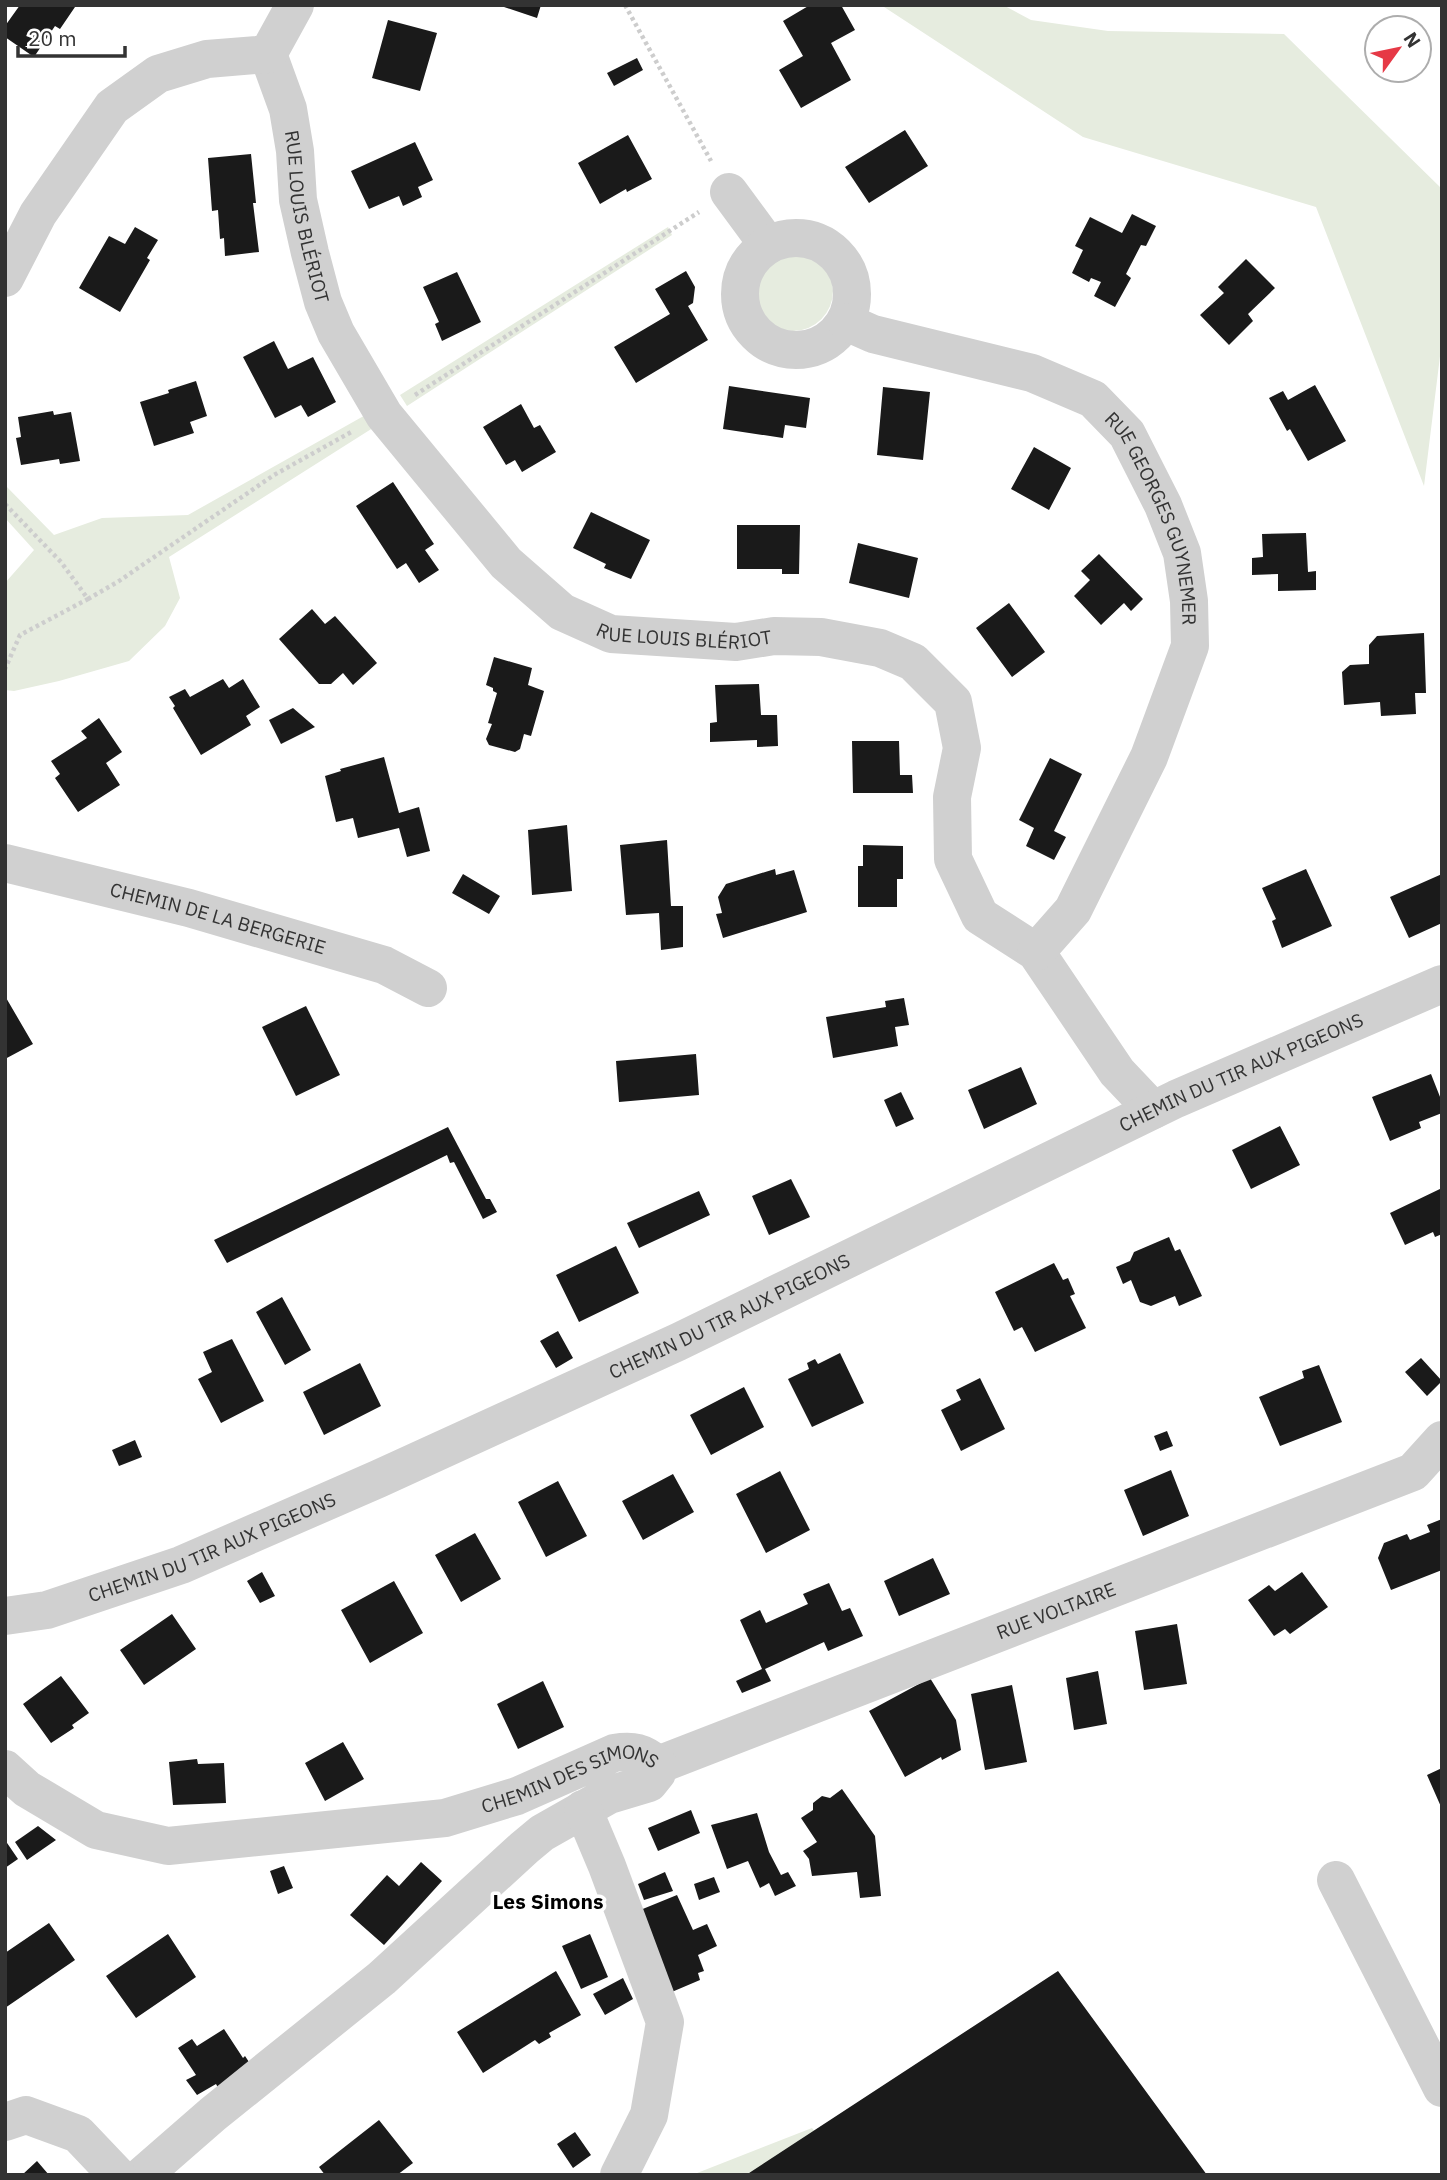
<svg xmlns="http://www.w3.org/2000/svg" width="1447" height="2180" font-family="'IBM Plex Sans',sans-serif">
<rect width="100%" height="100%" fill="#fff"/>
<!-- green -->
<path fill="#e6ecdf" d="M881 5H1003L1031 20 1108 31 1284 34 1442 189V340L1424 486 1316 207 1083 137Z
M668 227 672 235 407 406 400 395Z
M753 291a40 40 0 1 1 80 0a40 40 0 1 1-80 0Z
M369 413 376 426 169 557 180 598 165 626 129 661 59 681 14 691 5 690V583L34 550 5 518V485L54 535 102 518 188 515Z
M812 2128 849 2175H692Z"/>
<!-- building -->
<path fill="#1a1a1a" d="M20 5H72L75 7 60 29 55 26 34 57 5 37V26Z
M498 5H541L537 18Z
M810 5H841L855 30 831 43 851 80 801 108 779 70 803 56 783 21Z
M388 20 437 33 420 91 372 78Z
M637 58 643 70 614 86 607 73Z
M905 130 928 166 869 203 845 167Z
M628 135 652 179 627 192 626 189 600 204 578 163Z
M415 142 433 180 418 187 422 197 403 206 399 196 369 209 351 171Z
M251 154 256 203H253L259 252 225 256 224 238 220 239 218 210 212 211 208 158Z
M1132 214 1156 226 1146 246 1141 245 1126 274 1131 278 1115 307 1094 296 1101 282 1091 278 1089 282 1072 273 1083 250 1075 246 1090 217 1122 233Z
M135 227 158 240 147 258 150 260 120 312 79 288 109 236 125 244Z
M1246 259 1275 288 1248 314 1253 321 1229 345 1200 315 1224 293 1218 287Z
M686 271 695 287 693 303 688 306 708 340 636 383 614 347 670 314 655 289Z
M457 272 481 322 442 341 435 324 439 322 423 287Z
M274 341 288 369 313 357 336 402 308 417 301 405 275 418 243 357Z
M196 381 207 416 190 422 194 433 154 446 140 402 169 393 168 390Z
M1315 385 1346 441 1308 461 1290 429 1287 431 1269 398 1283 391 1288 400Z
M729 386 810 398 806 428 785 425 783 438 723 429Z
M883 387 930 392 923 460 877 455Z
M521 404 534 428 540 425 556 452 522 472 515 460 506 465 483 427Z
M53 411 54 415 71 412 80 461 60 464 59 459 21 465 16 438 21 437 18 417Z
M1034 447 1071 468 1049 510 1011 489Z
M393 482 434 544 425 550 439 570 419 583 406 563 397 569 356 506Z
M591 512 650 540 631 579 604 568 606 564 573 548Z
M737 525H800L799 574H782V569H737Z
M1306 533 1308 572 1316 571V590L1278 591V574L1252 575V558L1263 557 1262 534Z
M858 543 918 558 909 598 849 583Z
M1099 554 1143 599 1131 611 1124 603 1101 625 1074 596 1090 580 1081 571Z
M1009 603 1045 652 1012 677 976 628Z
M312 609 325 624 335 616 377 663 353 685 343 673 331 684H319L279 639Z
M1424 633 1426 693H1415L1416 714 1381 716 1380 702 1344 705 1342 672 1350 665 1369 664V645L1377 636Z
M494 657 532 668 528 685 544 691 531 736 524 734 520 749 515 752 489 745 486 739 492 724 488 723 497 693 493 691V688L486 685Z
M223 679 229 688 243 679 260 707 246 716 251 725 201 755 173 708 175 706 169 697 185 689 190 697Z
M759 684 761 715H777L778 746 757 747V740L710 742V723L717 722 715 685Z
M293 708 315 727 281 744 269 720Z
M99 718 122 752 106 763 120 785 78 812 55 778 60 774 51 761 87 738 81 731Z
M852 741H899L900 775H912L913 793H853Z
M384 757 399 813 419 807 430 851 407 857 399 828 358 838 353 818 336 822 325 776 341 771 340 769Z
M1050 758 1082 774 1054 831 1066 837 1054 860 1026 846 1034 828 1019 820Z
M567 825 572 891 532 895 528 830Z
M667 840 671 906H683V947L661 950 659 913 626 915 620 845Z
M863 845 903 846V879H897V907H858V866H863Z
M775 869 776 875 794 870 807 912 723 938 716 914 722 913 718 897 726 884Z
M1306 869 1332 926 1282 948 1272 921 1276 919 1262 888Z
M463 874 500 896 489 914 452 893Z
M1442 874V923L1409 938 1390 897Z
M5 996 33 1044 5 1059Z
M904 998 909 1025 895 1027 898 1046 833 1058 826 1017 886 1007 885 1001Z
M306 1006 340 1075 296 1096 262 1027Z
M696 1054 699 1095 619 1102 616 1061Z
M1021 1067 1037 1104 984 1129 968 1090Z
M1431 1074 1442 1102V1113L1419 1122 1421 1128 1390 1141 1372 1097Z
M901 1092 914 1119 896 1127 884 1100Z
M1280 1126 1300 1165 1251 1189 1232 1150Z
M448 1127 486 1199H490L497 1212 483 1219 454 1162 450 1163 447 1155 227 1263 214 1240Z
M791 1179 810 1217 769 1235 752 1196Z
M1442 1188V1234L1435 1237 1433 1232 1405 1245 1390 1213Z
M699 1191 710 1215 639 1248 627 1223Z
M1169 1237 1175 1251 1180 1249 1202 1296 1179 1306 1175 1296 1151 1306 1140 1302 1131 1280 1123 1284 1116 1267 1130 1261 1134 1252Z
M616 1246 639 1293 579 1322 556 1275Z
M1054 1263 1063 1280 1068 1278 1075 1294 1070 1296 1086 1328 1035 1352 1022 1327 1014 1331 995 1292Z
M282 1297 311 1350 285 1365 256 1312Z
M558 1331 573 1358 556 1368 540 1341Z
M232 1339 264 1401 221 1423 198 1379 212 1372 203 1352Z
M840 1353 864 1403 812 1427 788 1379 809 1369 807 1363 815 1359 818 1364Z
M1421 1358 1442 1381 1427 1396 1405 1372Z
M360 1363 381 1406 324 1435 303 1392Z
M1319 1365 1342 1422 1280 1446 1259 1397 1304 1378 1302 1371Z
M980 1378 1005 1429 961 1451 941 1410 961 1400 956 1390Z
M744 1387 764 1427 711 1455 690 1415Z
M1167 1431 1173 1446 1160 1451 1154 1436Z
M135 1440 142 1457 119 1466 112 1450Z
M1171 1470 1189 1516 1143 1536 1124 1490Z
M780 1471 810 1530 766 1553 736 1494Z
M673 1474 694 1512 643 1540 622 1501Z
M558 1481 587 1536 546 1557 518 1502Z
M1442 1519V1570L1391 1590 1378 1558 1384 1543 1407 1534 1410 1540 1430 1532 1427 1525Z
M475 1533 501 1579 461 1602 435 1555Z
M933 1558 950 1594 899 1616 884 1581Z
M262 1572 275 1596 260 1603 247 1581Z
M1302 1572 1328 1607 1290 1634 1285 1629 1274 1636 1248 1600 1269 1585 1275 1591Z
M394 1581 423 1633 370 1663 341 1610Z
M829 1583 842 1611 850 1608 863 1636 828 1651 824 1642 765 1669 771 1681 742 1693 736 1681 762 1669 740 1620 760 1610 766 1623 808 1604 803 1594Z
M172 1614 196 1649 144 1685 120 1650Z
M1177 1624 1187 1684 1144 1690 1135 1631Z
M1098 1671 1107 1724 1074 1730 1066 1678Z
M61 1676 89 1713 72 1725 74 1728 51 1743 23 1704Z
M930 1678 956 1720 961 1750 942 1760 941 1757 905 1777 869 1711Z
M543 1681 564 1727 518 1749 497 1704Z
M1012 1685 1027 1762 985 1770 971 1694Z
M343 1742 364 1779 325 1801 305 1763Z
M197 1759 198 1764 224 1763 226 1803 173 1805 169 1762Z
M1442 1768V1809L1427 1775Z
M842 1789 875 1836 881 1896 860 1898 857 1872 812 1876 809 1859 803 1851 817 1842 801 1818 813 1810V1803L822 1796 830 1798Z
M691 1810 700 1833 658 1851 648 1828Z
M757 1813 769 1852 781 1875 788 1872 796 1886 775 1896 769 1883 760 1888 748 1861 727 1869 711 1825Z
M38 1826 56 1840 27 1860 15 1842Z
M5 1840 18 1859 5 1868Z
M421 1862 442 1881 384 1945 350 1915 387 1875 399 1886Z
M284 1866 293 1888 278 1894 270 1871Z
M665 1872 673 1891 644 1900 638 1884Z
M714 1877 720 1892 699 1900 694 1884Z
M677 1895 693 1930 707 1924 717 1946 698 1955 704 1971 698 1973 700 1980 660 1997 628 1915Z
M49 1923 75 1960 5 2008V1953Z
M168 1934 196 1977 136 2018 106 1976Z
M590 1934 608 1977 581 1989 562 1946Z
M556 1971 581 2015 549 2033 551 2037 539 2044 535 2040 483 2073 457 2032Z
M1058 1971 1207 2175H746Z
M623 1978 633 1999 605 2015 593 1994Z
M224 2029 243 2058 245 2056 255 2071 221 2093 216 2084 197 2095 186 2080 196 2075 178 2048 192 2039 197 2046Z
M379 2120 413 2163 397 2175H325L319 2167Z
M575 2132 591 2155 573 2168 557 2144Z
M37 2161 49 2175H22Z"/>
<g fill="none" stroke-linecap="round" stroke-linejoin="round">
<!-- path -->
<path stroke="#cdcdcd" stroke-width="4.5" stroke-dasharray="3.5 3.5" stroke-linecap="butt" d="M625 5 711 161
M415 395 699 212
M5 504 61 562 88 599 20 635 5 669
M88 599 119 581 274 475 353 431"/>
<!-- minor -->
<g stroke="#d0d0d0" stroke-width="38">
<path id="s1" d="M268 54 288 109 295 151 298 200 310 253 323 302 336 333 384 415 506 563 562 612 611 634 736 642 774 636 821 637 880 648 913 662 953 702 962 748 952 797 953 859 980 916 1036 952 1117 1072 1153 1110"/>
<path d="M729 192 768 245"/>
<circle cx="796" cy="294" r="56"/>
<path d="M5 278 38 214 112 107 158 74 207 59 268 54 295 5"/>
<path id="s2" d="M846 322 873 334 1032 373 1093 399 1127 434 1163 505 1182 553 1189 601 1190 646 1149 757 1073 910 1036 952"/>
<path id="s3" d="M5 863 189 908 384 965 428 988"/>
<path id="s4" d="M5 1616 47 1610 181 1565 378 1479 678 1342 1176 1099 1442 984"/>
<path id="s5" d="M658 1765 1413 1472 1442 1440"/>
<path id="s6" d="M5 1769 27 1789 96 1830 168 1846 445 1818 517 1796 614 1753C633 1750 643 1752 658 1765L657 1773 649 1783 609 1795 542 1833 524 1848 382 1978 213 2114 143 2175"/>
<path d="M583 1809 607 1866 665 2022 649 2115 619 2175"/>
<path d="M1336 1880 1442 2088"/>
<path d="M5 2122 26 2115 78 2134 117 2175"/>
</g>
</g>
<g text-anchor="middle" stroke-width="7" stroke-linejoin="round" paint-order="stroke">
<!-- street labels -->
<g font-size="19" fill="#333" stroke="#fff">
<text dy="7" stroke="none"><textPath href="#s1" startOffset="168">RUE LOUIS BLÉRIOT</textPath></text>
<text dy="7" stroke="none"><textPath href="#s2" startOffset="397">RUE GEORGES GUYNEMER</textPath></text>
<text dy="7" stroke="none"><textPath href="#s1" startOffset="777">RUE LOUIS BLÉRIOT</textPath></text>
<text dy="7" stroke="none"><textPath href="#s3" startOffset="220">CHEMIN DE LA BERGERIE</textPath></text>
<text dy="7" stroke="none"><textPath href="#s4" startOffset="1353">CHEMIN DU TIR AUX PIGEONS</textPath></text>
<text dy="7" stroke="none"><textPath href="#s4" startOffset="786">CHEMIN DU TIR AUX PIGEONS</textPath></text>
<text dy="7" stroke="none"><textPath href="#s4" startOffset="219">CHEMIN DU TIR AUX PIGEONS</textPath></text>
<text dy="7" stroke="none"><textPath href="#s5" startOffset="427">RUE VOLTAIRE</textPath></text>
<text dy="7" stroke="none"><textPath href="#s6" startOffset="595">CHEMIN DES SIMONS</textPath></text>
</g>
<!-- neighbourhood labels -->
<g font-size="21" font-weight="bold" fill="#000" stroke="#fff">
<text x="548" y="1909">Les Simons</text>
</g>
</g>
<!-- border -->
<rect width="1447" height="2180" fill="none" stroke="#333333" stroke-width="14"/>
<!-- north arrow -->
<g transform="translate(1398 49) rotate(57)"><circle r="33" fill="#ffffff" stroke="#adadad" stroke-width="2"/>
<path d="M0-5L12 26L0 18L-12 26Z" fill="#e63946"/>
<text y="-10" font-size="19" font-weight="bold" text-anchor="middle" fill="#333333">N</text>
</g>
<!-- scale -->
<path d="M18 46v10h107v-10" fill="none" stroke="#333333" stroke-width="3.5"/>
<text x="28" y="46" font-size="21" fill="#333333" stroke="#ffffff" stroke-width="5" paint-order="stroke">20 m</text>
</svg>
